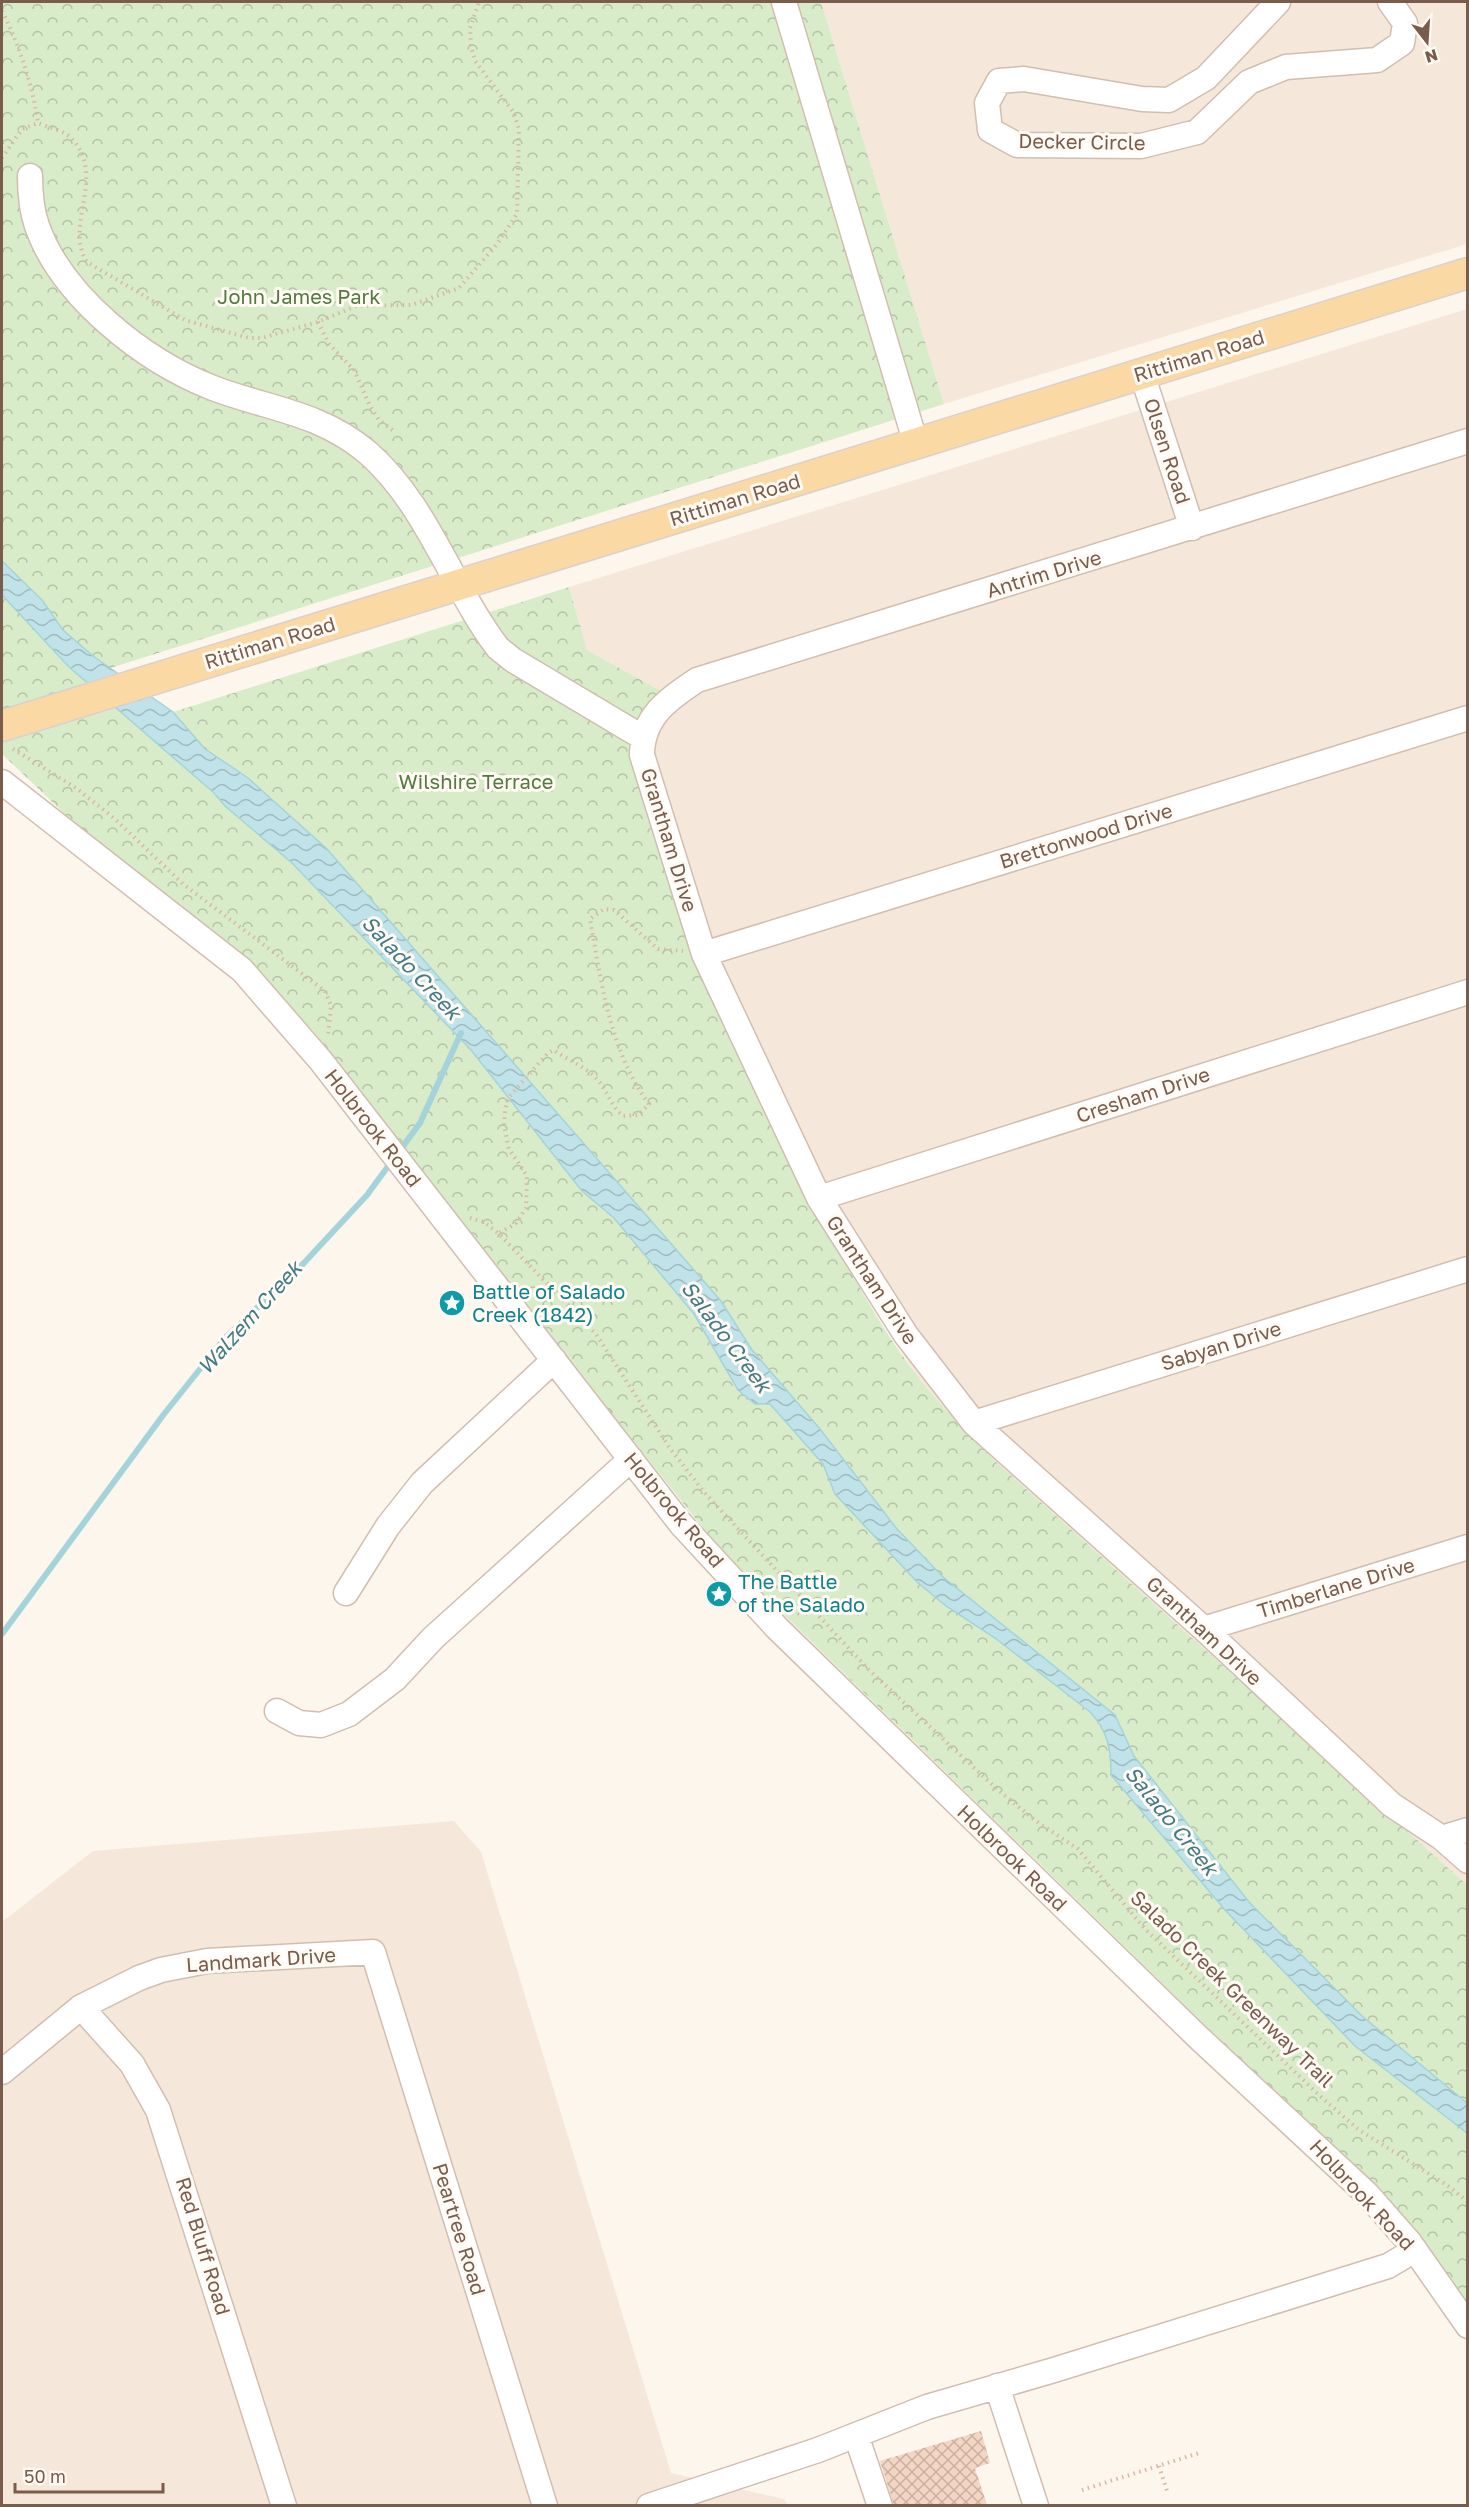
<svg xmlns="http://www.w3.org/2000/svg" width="1469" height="2507" font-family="'Golos Text',sans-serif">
<defs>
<pattern id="forest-crowns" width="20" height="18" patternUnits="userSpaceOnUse" patternTransform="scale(1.5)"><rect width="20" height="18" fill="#d8ecc9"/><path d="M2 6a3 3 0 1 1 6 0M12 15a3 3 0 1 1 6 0" fill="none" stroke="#b4c2a5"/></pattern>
<pattern id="water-waves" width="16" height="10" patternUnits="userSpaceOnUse" patternTransform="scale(1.5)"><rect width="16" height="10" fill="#bfe3e8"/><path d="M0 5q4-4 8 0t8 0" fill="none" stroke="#a0bbbe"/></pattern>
<pattern id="building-cross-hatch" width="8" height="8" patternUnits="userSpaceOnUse" patternTransform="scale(1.5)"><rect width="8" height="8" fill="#f3d5c3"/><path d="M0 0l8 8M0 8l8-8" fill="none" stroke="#cab0a1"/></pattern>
</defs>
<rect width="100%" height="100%" fill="#fdf6ec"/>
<!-- residential -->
<path fill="#f5e8da" d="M821 2H1467V244L944 404Z
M1467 309V1885L996 1462 950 1416 915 1373 845 1262 675 900 635 781 626 735 661 691 587 650 569 587Z
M454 1821 481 1852 671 2473 784 2499 788 2505 2 2506V1922L93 1851Z"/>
<!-- forest -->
<path fill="url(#forest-crowns)" d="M2 2H821L944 404 82 677 292 863 471 1050 582 1191 614 1218 694 1314 738 1390 755 1403 770 1404 823 1464 835 1494 917 1582 946 1606 995 1638 1089 1712C1108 1731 1111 1749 1111 1775L1355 2046 1467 2133V2313L1347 2163 779 1610 707 1533 548 1334 314 1032 248 962 88 836 2 754Z
M569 587 587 650 661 691 626 735C650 855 700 952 751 1061 801 1167 845 1281 916 1374 940 1406 968 1433 996 1462L1467 1885V2103L1362 2016 1249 1902 1134 1756 1115 1715 943 1577 897 1529 820 1429 752 1350 721 1301 327 849 248 778 205 749 173 712Z"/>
<!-- water -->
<path fill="url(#water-waves)" stroke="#a5d3da" stroke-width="1.5" d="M2 561 42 600 63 630 93 656 173 712 205 749 248 778 327 849 721 1301 752 1350 820 1429 897 1529 943 1577 1115 1715 1134 1756 1249 1902 1362 2016 1467 2103V2133L1355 2046 1225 1910 1111 1775C1111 1749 1108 1731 1090 1712L995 1638 946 1606 917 1582 835 1494 823 1464 770 1404H755L738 1390 694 1314 614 1218 582 1191 471 1050 292 863 225 806 214 793 69 667 2 595Z"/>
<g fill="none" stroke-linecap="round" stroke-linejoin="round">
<!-- stream -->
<path stroke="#a5d3da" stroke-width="6" d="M398 1153 420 1123 461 1033
M2 1634 164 1414 224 1339 303 1264 367 1195 392 1161"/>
</g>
<!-- building -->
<path fill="url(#building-cross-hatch)" d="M981 2431 990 2463 975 2468 987 2505H894L880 2461Z"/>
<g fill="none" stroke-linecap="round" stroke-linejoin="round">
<defs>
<path id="minor" d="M784 2 916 444
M1278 2 1206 78 1169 100 1142 99 1024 79 999 81 987 103 990 130 1017 145 1141 146 1197 132 1249 82 1286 67 1377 60 1402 43 1405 23 1390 2
M30 176C30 193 31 209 37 226 62 297 144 361 213 388 268 409 319 412 367 452 427 504 451 586 498 648L513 660 642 737
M1142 374 1192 528
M1468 441 697 680C668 699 642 717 642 755L704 954 819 1198 906 1335 974 1423 1204 1629 1392 1805 1442 1838 1468 1861
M2 782 242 970 321 1061 681 1524 777 1628 1200 2039 1367 2194 1410 2243 1468 2326
M704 954 1468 718
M819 1198 1468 992
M974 1423 1468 1269
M346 1593 388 1526 422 1483 554 1360
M1204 1629 1468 1547
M277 1711 299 1723 321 1725 349 1714 395 1679 433 1638 631 1459
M1442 1838 1468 1830
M81 2007 132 2064 158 2110 284 2506
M2 2072 81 2007 139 1978 161 1970 207 1961 373 1952 545 2506
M997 2386 1036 2506
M856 2435 880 2506
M649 2506 818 2450 927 2407 1054 2370 1388 2266 1415 2250"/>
<path id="major" d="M2 726 1468 273"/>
</defs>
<!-- minor casing -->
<use href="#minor" stroke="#d1beb0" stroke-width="27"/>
<!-- major casing -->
<use href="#major" stroke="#dad1cd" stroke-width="33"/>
<!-- path -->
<path stroke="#d9b8a5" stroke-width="4" stroke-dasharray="1.5 4.5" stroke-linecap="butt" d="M2 11C20 47 32 83 38 123 47 127 65 131 71 138 108 176 63 225 87 262L185 320 249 338H262L318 322 356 306 411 305 459 288 497 244 517 214 519 129 514 113 475 61 471 46 470 28 479 2
M2 158 22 129 38 123
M318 322 329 344 354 370 370 406 379 420 395 432
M13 749 76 788 115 819 183 884 325 991 331 1006 328 1036
M470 1218 484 1222 499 1234 596 1334 669 1447 703 1491 869 1670 998 1790 1036 1821 1078 1849 1145 1929 1320 2096 1359 2130 1447 2185 1468 2202
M500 1233 516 1223 526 1208 527 1176 509 1149 504 1126 505 1110 509 1097 548 1053 554 1050C567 1060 584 1066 595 1077 607 1089 610 1105 623 1116L638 1115 649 1104C610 1052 601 981 590 919L604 909 614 910 658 949 683 951
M1159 2466 1168 2494
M1082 2490 1199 2453"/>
<!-- minor -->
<use href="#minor" stroke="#fff" stroke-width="24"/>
<!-- major -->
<use href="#major" stroke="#fbd9a5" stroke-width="30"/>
</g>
<!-- icons -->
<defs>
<symbol id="sight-disc" viewBox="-11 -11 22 22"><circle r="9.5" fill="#0f9aa8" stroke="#fffaf3"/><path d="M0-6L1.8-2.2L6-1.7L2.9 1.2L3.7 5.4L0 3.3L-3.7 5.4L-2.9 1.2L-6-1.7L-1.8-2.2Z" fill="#fff"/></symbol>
</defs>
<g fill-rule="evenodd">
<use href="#sight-disc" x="437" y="1288" width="30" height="30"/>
<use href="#sight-disc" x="704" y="1579" width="30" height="30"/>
</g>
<g text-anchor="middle" stroke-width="6" stroke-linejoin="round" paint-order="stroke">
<!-- street labels -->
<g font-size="20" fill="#7a5c4d" stroke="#fffaf3">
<text transform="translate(1082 142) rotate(1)" y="7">Decker Circle</text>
<text transform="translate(1199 356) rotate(-17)" y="7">Rittiman Road</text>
<text transform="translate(1167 451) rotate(72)" y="7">Olsen Road</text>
<text transform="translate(735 500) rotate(-17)" y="7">Rittiman Road</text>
<text transform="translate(1044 574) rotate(-17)" y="7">Antrim Drive</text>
<text transform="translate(270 643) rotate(-17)" y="7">Rittiman Road</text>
<text transform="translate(1086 836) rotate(-17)" y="7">Brettonwood Drive</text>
<text transform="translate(669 840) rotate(73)" y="7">Grantham Drive</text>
<text transform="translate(1143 1095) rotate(-18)" y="7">Cresham Drive</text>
<text transform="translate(373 1128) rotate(52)" y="7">Holbrook Road</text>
<text transform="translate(872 1280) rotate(57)" y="7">Grantham Drive</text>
<text transform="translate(1221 1346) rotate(-17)" y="7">Sabyan Drive</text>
<text transform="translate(674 1510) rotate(50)" y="7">Holbrook Road</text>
<text transform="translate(1336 1588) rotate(-17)" y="7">Timberlane Drive</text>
<text transform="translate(1204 1631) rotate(43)" y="7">Grantham Drive</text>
<text transform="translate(1012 1858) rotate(44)" y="7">Holbrook Road</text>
<text transform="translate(261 1960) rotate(-4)" y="7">Landmark Drive</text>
<text transform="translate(1232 1989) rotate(44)" y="7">Salado Creek Greenway Trail</text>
<text transform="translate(1362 2195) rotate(47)" y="7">Holbrook Road</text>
<text transform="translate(459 2229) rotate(73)" y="7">Peartree Road</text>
<text transform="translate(203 2246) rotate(73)" y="7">Red Bluff Road</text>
</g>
<!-- park labels -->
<g font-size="20" fill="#537a41" stroke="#fffaf3">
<text x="299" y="304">John James Park</text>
<text x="476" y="789">Wilshire Terrace</text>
</g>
<!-- culture labels -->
<g font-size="20" fill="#0d838f" stroke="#fffaf3" text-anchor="start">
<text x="472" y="1299">Battle of Salado<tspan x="472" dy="23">Creek (1842)</tspan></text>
<text x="738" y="1589">The Battle<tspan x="738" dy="23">of the Salado</tspan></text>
</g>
<!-- water labels -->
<g font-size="21" font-style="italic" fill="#437c86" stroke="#fffaf3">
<text transform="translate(411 968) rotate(47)" y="7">Salado Creek</text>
<text transform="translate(250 1318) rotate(-48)" y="7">Walzem Creek</text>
<text transform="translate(726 1337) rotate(53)" y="7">Salado Creek</text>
<text transform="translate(1171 1821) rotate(51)" y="7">Salado Creek</text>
</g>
</g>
<!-- border -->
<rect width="1469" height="2507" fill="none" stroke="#7a5c4d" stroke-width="6"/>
<!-- north arrow -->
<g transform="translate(1427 42) rotate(163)" stroke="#fffaf3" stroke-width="4.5" paint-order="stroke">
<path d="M0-4.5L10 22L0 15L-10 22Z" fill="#7a5c4d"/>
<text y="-9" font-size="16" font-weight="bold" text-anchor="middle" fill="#7a5c4d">N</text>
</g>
<!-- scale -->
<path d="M15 2483v9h148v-9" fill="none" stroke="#7a5c4d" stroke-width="3"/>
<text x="24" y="2483" font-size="18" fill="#7a5c4d" stroke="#fffaf3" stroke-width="4.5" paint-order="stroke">50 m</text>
</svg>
